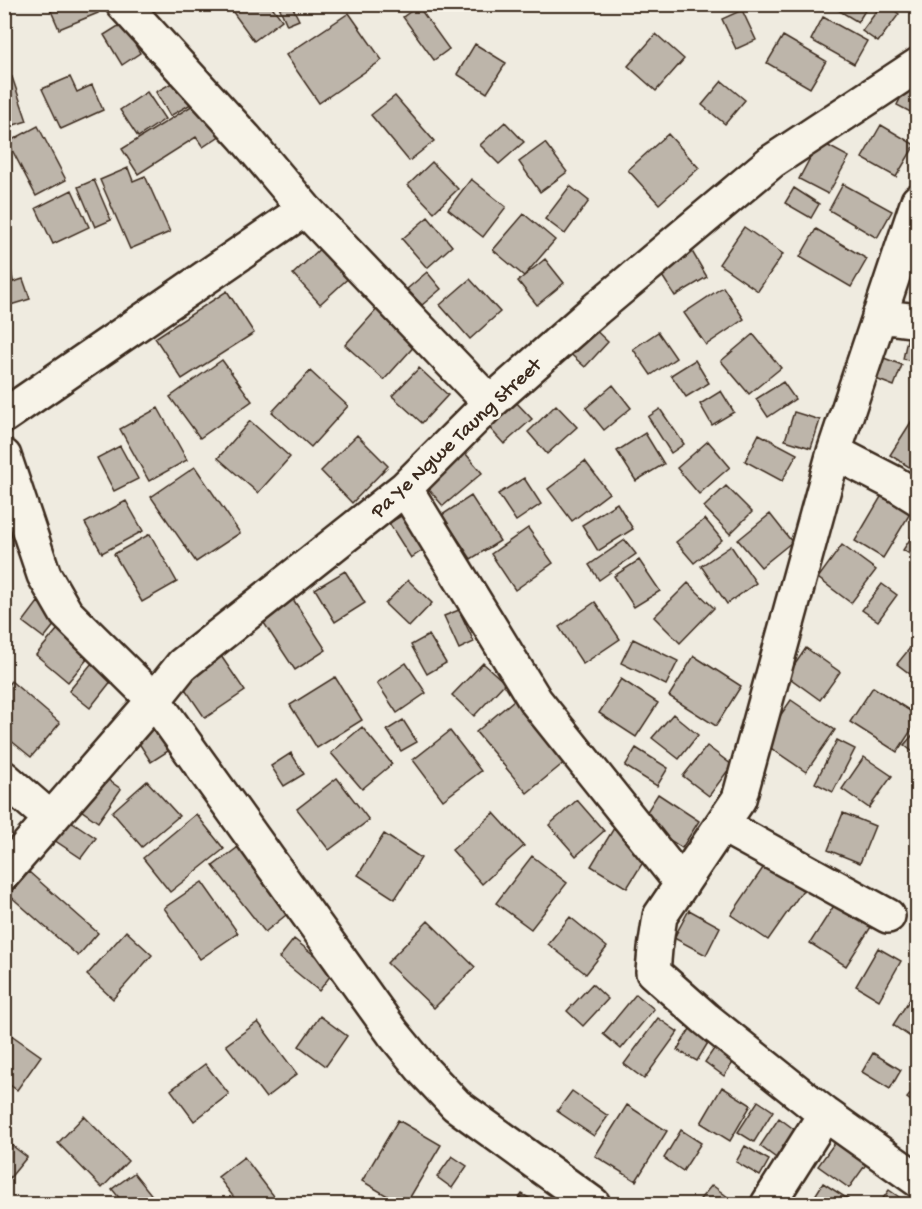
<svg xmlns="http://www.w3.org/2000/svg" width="922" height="1209" font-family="'Gochi Hand',sans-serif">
<rect width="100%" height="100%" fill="#efebe0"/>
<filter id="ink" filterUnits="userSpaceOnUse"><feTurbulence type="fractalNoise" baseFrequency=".0167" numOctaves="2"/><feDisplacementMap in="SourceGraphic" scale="12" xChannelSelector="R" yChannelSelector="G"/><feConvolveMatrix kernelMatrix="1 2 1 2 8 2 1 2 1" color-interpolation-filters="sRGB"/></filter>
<g filter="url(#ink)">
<!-- building -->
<path fill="#bdb5aa" stroke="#3b2a1e" stroke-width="1.5" d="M48 4H94L98 13 59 29Z
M227 4H270L282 20 254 41Z
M278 4H291L299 20 287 25Z
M828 4H869L858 22Z
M882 4H886L899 14 878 42 862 31Z
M418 6 449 49 434 60 403 17Z
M742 10 756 40 736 49 722 19Z
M349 13 382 60 319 103 286 55Z
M823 17 867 41 854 64 811 40Z
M131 18 141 34 132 39 140 53 122 65 104 35Z
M656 34 684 59 656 91 628 66Z
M783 36 826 61 810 88 767 63Z
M475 44 506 63 487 93 457 74Z
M912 74 918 77V116L897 105Z
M12 77 27 121 4 128V79Z
M70 77 77 92 92 85 103 110 61 129 42 89Z
M177 80 191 104 170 116 156 92Z
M722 81 745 100 725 124 702 105Z
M147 92 165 119 138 137 120 110Z
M395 96 434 141 409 161 371 115Z
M206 97 227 131 203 147 196 137 138 174 122 149Z
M505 122 524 142 499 164 480 145Z
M881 125 915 145 896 177 862 158Z
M38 126 66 180 36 196 8 142Z
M668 134 699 168 659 204 628 170Z
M819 141 849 157 828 194 799 179Z
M545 143 567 172 540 192 519 162Z
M432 162 458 189 434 212 408 185Z
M128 168 133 181 145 176 170 232 130 249 100 180Z
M471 179 506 207 483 237 448 209Z
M94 180 111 220 95 227 78 187Z
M843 184 892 211 877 238 829 210Z
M570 186 589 201 565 234 545 219Z
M794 188 819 204 811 218 785 203Z
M72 190 89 227 53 244 36 208Z
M524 214 555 240 524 276 493 250Z
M428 217 452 246 427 268 402 239Z
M744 227 783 254 758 291 719 264Z
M816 229 867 259 851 287 800 257Z
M4 241H6L13 281 4 282Z
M326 243 354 273 320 304 293 274Z
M690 248 707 277 675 296 657 268Z
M545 259 564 283 537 305 518 281Z
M427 272 441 289 422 305 407 289Z
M23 279 30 299 4 307V285Z
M470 279 500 312 470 339 440 305Z
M723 287 744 319 706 345 684 313Z
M227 291 254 333 182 379 155 338Z
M379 307 418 342 384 380 345 345Z
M589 324 608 342 585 367 565 349Z
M658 332 676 358 651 375 633 349Z
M753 334 781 368 749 394 721 361Z
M908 335 918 337V362L903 359Z
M884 358 902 365 894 386 876 379Z
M222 360 252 401 200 438 170 397Z
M695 360 709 383 686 397 671 375Z
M419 368 448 395 422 423 392 396Z
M310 371 348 406 311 447 272 412Z
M783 382 795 399 768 417 756 399Z
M613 385 631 408 604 430 586 408Z
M721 391 734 412 712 425 700 404Z
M514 400 532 419 504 444 486 424Z
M556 405 577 427 547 454 528 432Z
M158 408 187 460 149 481 120 429Z
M660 409 684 444 671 453 648 417Z
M794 412 820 420 811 448 785 440Z
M913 419 918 421V464L914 470 890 455Z
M250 421 290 457 258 493 218 458Z
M645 433 664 464 636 481 617 451Z
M759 434 797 454 782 481 745 461Z
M357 435 388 466 352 503 321 471Z
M708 441 730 467 699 494 677 468Z
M120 446 138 479 114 491 97 458Z
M460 447 482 473 443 506 421 480Z
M585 461 609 493 572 521 548 489Z
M195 467 240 533 196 562 151 497Z
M524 478 541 504 516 521 498 494Z
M726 486 752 512 730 534 704 507Z
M882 495 911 512 883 558 855 541Z
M471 496 500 541 471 559 442 515Z
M126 501 143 531 102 553 85 523Z
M617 503 633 529 598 551 582 525Z
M408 512 429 546 411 558 389 523Z
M770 514 792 542 761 567 738 540Z
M705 519 722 540 694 563 676 542Z
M918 527V559L903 550Z
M528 528 553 563 515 590 491 554Z
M150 534 177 582 142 602 114 554Z
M625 540 636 554 599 580 589 565Z
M842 545 876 570 851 603 818 578Z
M731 546 756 583 727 604 701 566Z
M639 560 660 591 634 607 614 576Z
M345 571 365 603 335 622 315 589Z
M408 580 432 603 409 627 385 604Z
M688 583 714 608 680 643 654 617Z
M882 584 897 595 878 621 862 610Z
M291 596 326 650 295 670 260 617Z
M38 602 59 619 44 638 23 622Z
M595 602 620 639 583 664 559 627Z
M459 610 474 642 459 649 444 616Z
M62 624 94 651 68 682 36 655Z
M429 635 446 663 427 674 411 645Z
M918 638V680L897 664Z
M633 639 678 661 666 685 621 663Z
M806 648 840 672 820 700 787 676Z
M221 656 245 691 205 718 181 683Z
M694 656 741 686 716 726 669 696Z
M92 663 112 680 90 708 69 691Z
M406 663 426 693 397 713 377 683Z
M483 663 505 683 474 716 452 695Z
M335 677 362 720 317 748 290 705Z
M621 679 658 703 636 737 599 713Z
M11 681 60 723 31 757 4 735V689Z
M873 687 918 716V720L897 752 850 722Z
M520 695 571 757 527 793 476 732Z
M791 700 835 730 806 772 762 742Z
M673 714 698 735 679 759 652 738Z
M163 719 179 744 151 762 135 737Z
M403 720 417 742 401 751 387 730Z
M362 727 392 764 362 789 331 753Z
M918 729V756L904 745Z
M450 731 481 771 443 800 413 760Z
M837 740 855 749 833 792 815 783Z
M707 746 732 765 709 796 683 776Z
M636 748 668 768 657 786 625 766Z
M291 753 304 774 284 786 271 766Z
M864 757 892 776 869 808 842 789Z
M101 775 121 789 98 822 78 808Z
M337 778 369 820 329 850 297 809Z
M147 781 179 816 142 847 112 812Z
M658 794 699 821 682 848 641 821Z
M577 800 604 831 576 856 549 825Z
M494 813 524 846 482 884 452 850Z
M843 813 875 826 860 863 828 850Z
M196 814 224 849 170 892 143 858Z
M68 819 96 838 81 858 54 840Z
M614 828 650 851 627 888 591 866Z
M384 834 421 858 395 899 358 875Z
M245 842 296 907 265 932 213 866Z
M532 856 567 883 531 929 496 903Z
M765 865 803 890 768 940 731 915Z
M29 872 98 933 78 956 9 895Z
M202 882 238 933 200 959 164 908Z
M835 904 871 927 846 966 810 943Z
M689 910 720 927 706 955 674 938Z
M570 917 607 947 586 974 548 944Z
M428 921 475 967 434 1008 387 963Z
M126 931 152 955 113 999 87 975Z
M294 939 334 971 319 991 279 958Z
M878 948 901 961 879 1000 856 986Z
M592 984 608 999 583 1026 567 1011Z
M636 994 654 1009 621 1049 603 1034Z
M912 996 918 999V1042L893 1025Z
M320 1016 347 1036 326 1066 299 1046Z
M658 1018 678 1032 644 1079 624 1064Z
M258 1022 297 1074 266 1098 226 1045Z
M693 1024 712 1036 697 1061 677 1050Z
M7 1032 41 1056 17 1090 4 1081V1035Z
M720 1040 739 1054 724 1076 705 1062Z
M873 1053 901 1070 890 1089 862 1072Z
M205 1064 229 1094 194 1121 171 1090Z
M918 1085V1106L907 1098Z
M722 1087 751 1105 730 1141 701 1123Z
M572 1091 608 1116 594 1136 557 1111Z
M758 1101 773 1111 754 1142 738 1132Z
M627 1105 667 1131 636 1181 595 1156Z
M84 1116 128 1161 102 1188 58 1143Z
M779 1118 799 1133 779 1160 760 1146Z
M398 1120 441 1145 406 1204H401L362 1181Z
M681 1130 701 1143 683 1171 664 1158Z
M5 1140 27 1157 4 1185V1141Z
M836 1141 867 1163 849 1188 818 1166Z
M745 1146 769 1160 760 1176 736 1162Z
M452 1156 467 1166 452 1188 437 1177Z
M244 1157 280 1204H239L218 1177Z
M134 1173 154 1198 145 1204H124L112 1189Z
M823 1183 848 1199 845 1204H810Z
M712 1185 737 1204H696Z
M889 1190 909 1204H879Z
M522 1194 539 1204H515Z"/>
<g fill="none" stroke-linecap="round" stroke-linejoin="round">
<defs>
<path id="minor" d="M123 4 245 138 305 209 490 403
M918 201 834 452 739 799 660 916 655 949 653 972 706 1019 825 1114 918 1180
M879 316 918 321
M4 416 305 209
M834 452 894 483 918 498
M4 456 44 575 66 613 154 700 393 1033 425 1072 456 1105 593 1204
M405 488 535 700 682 884
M4 778 51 819
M722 825 888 916
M4 873 154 700 182 665 405 488 490 403 596 309 771 162 918 65
M768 1204 825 1114"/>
</defs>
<!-- minor casing -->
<use href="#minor" stroke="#3b2a1e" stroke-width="38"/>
<!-- minor -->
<use href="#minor" stroke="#f7f3e8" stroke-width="33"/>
</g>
</g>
<g text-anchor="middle" stroke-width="6" stroke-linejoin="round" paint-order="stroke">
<!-- street labels -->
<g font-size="21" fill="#3b2a1e" stroke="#f7f3e8">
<text transform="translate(455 437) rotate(-43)" y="7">Pa Ye Ngwe Taung Street</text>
</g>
</g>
<!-- margin -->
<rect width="922" height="1209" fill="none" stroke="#f7f3e8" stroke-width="24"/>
<rect x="12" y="12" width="898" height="1185" fill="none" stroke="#3b2a1e" stroke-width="2" filter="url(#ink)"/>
</svg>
